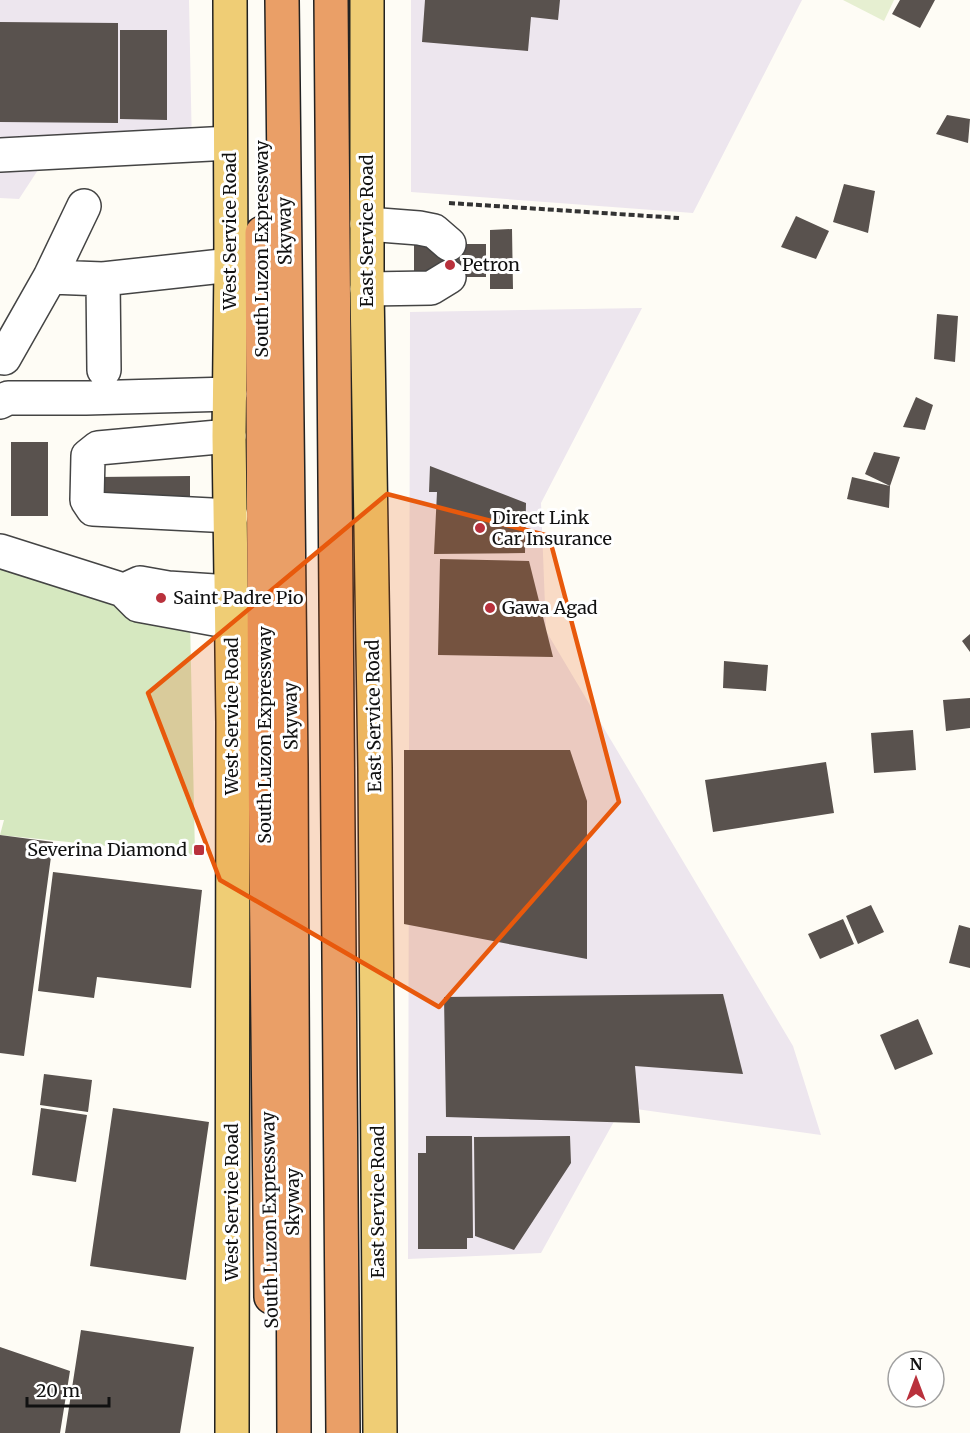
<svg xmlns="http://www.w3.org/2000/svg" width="970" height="1433" font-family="Merriweather,serif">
<rect width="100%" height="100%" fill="#fefcf5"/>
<!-- industrial -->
<path fill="#ede6ee" d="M0 0H189L192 150H51L19 199 0 198Z
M411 0H802L693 213 411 192Z
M642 308 541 503 546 631 793 1046 821 1135 622 1107 541 1253 408 1259 410 312Z"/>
<!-- green -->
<path fill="#d6e8c0" d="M0 564 190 619 195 855 0 835 4 820H0Z"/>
<!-- pitch -->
<path fill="#e6efd1" d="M843 0H894L884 21Z"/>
<!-- building -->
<path fill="#59524e" d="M425 0H560L558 20 531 17 528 51 422 42Z
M900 0H935L920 28 892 14Z
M0 22 118 23V123L0 122Z
M120 30H167V120L120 119Z
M947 115 970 119 968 143 936 134Z
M844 184 875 191 868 233 833 222Z
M796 216 829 231 816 259 781 247Z
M512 229 513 289H490V230Z
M414 244H486V277H414Z
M937 314 958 316 955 362 934 359Z
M916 397 933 405 925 430 903 427Z
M11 442H48V516H11Z
M874 452 900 457 890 486 889 508 847 499 852 477 890 486 865 474Z
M430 466 526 503 525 553 434 554 437 492H429Z
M190 476V504L99 505V477Z
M440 559 529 561 553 657 438 655Z
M970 634V652L962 641Z
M724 661 768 665 766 691 723 688Z
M970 698V728L946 731 943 700Z
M913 730 916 770 874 773 871 733Z
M404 750H570L587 801V959L404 924Z
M826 762 834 813 713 832 705 780Z
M0 835 53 842 24 1056 0 1053Z
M53 872 202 890 191 988 97 977 94 998 38 991Z
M871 905 884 932 858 944 846 916Z
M843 919 854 944 820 959 808 934Z
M959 925 970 928V968L949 963Z
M723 994 743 1074 635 1066 640 1123 446 1117 444 997Z
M918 1019 933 1054 895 1070 880 1035Z
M44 1074 92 1080 88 1112 40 1105Z
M41 1108 87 1115 76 1182 32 1175Z
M113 1108 209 1122 186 1280 90 1266Z
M426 1136H472L473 1238H467V1249H418V1153H426Z
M570 1136 571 1163 514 1250 475 1236 474 1137Z
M81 1330 194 1347 180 1433H65Z
M0 1347 70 1371 60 1433H0Z"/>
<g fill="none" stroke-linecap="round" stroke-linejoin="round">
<defs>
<path id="minor" d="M0 155 230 143
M367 224 419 228 434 231 449 244
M50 277 103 279 231 265
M103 279 104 370
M367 289 431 288 449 277
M4 358 50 277 84 206
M0 402 8 398H86L230 394
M229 436 98 448 88 456 87 500 93 509 231 516
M0 551 123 590 138 605 231 622
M129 588 140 583 168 588 230 592"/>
<path id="major" d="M230 0 231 265 229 436 233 722 232 1433
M367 0V289L375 768 380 1433"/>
<path id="highway" d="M282 0 291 765 294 1433
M331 0 343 1433
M262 233 265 765 271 1297"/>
</defs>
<!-- minor casing -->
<use href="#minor" stroke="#444" stroke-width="36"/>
<!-- major casing -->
<use href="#major" stroke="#222" stroke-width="36"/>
<!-- highway casing -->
<use href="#highway" stroke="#222" stroke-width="36"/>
<!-- path -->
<path stroke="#333" stroke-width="4" stroke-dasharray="6 3" stroke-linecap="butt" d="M449 203 679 218"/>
<!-- minor -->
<use href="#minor" stroke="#fff" stroke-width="33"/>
<!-- major -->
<use href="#major" stroke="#efcd75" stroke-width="33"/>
<!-- highway -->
<use href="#highway" stroke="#ea9f67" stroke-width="33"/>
</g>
<!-- marked area -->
<path fill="#e8590c" fill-opacity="0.2" stroke="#e8590c" stroke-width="4.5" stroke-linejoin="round" d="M387 494 549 536 619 802 439 1007 220 880 148 693Z"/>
<!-- markers -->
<g fill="#b9313c" stroke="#fff" stroke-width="2">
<circle cx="450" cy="265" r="6"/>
<circle cx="480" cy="528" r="6"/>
<circle cx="161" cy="598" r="6"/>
<circle cx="490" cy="608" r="6"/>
<rect x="193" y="844" width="12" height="12" rx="3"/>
</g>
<g text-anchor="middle" stroke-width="6" stroke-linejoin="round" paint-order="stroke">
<!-- street labels -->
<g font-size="18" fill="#111" stroke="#fff">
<text transform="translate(230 231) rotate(-90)" y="6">West Service Road</text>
<text transform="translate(285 231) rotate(-91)" y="6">Skyway</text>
<text transform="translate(367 231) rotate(-90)" y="6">East Service Road</text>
<text transform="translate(262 249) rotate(-90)" y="6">South Luzon Expressway</text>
<text transform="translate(232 716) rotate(-90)" y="6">West Service Road</text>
<text transform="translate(291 716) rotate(-91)" y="6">Skyway</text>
<text transform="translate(374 716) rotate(-91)" y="6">East Service Road</text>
<text transform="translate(265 735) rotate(-90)" y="6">South Luzon Expressway</text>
<text transform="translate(232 1202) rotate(-90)" y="6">West Service Road</text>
<text transform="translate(293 1202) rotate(-90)" y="6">Skyway</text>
<text transform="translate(378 1202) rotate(-90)" y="6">East Service Road</text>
<text transform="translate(270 1220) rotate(-91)" y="6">South Luzon Expressway</text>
</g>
<!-- poi labels -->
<g font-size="18" fill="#111" stroke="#fff" text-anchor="start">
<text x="462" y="271">Petron</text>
<text x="492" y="524">Direct Link<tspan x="492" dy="21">Car Insurance</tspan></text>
<text x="173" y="604">Saint Padre Pio</text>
<text x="502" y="614">Gawa Agad</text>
<text x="187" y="856" text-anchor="end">Severina Diamond</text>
</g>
</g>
<!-- north arrow -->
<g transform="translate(916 1379)"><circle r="28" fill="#ffffff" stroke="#a0a0a0" stroke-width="1.5"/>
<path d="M0-4.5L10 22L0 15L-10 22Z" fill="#b9313c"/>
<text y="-9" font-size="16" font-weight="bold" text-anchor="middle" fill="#111111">N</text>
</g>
<!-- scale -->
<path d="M27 1397v9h82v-9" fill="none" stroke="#111111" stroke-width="3"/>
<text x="36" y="1397" font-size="18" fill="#111111" stroke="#ffffff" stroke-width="4.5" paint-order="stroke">20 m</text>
</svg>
